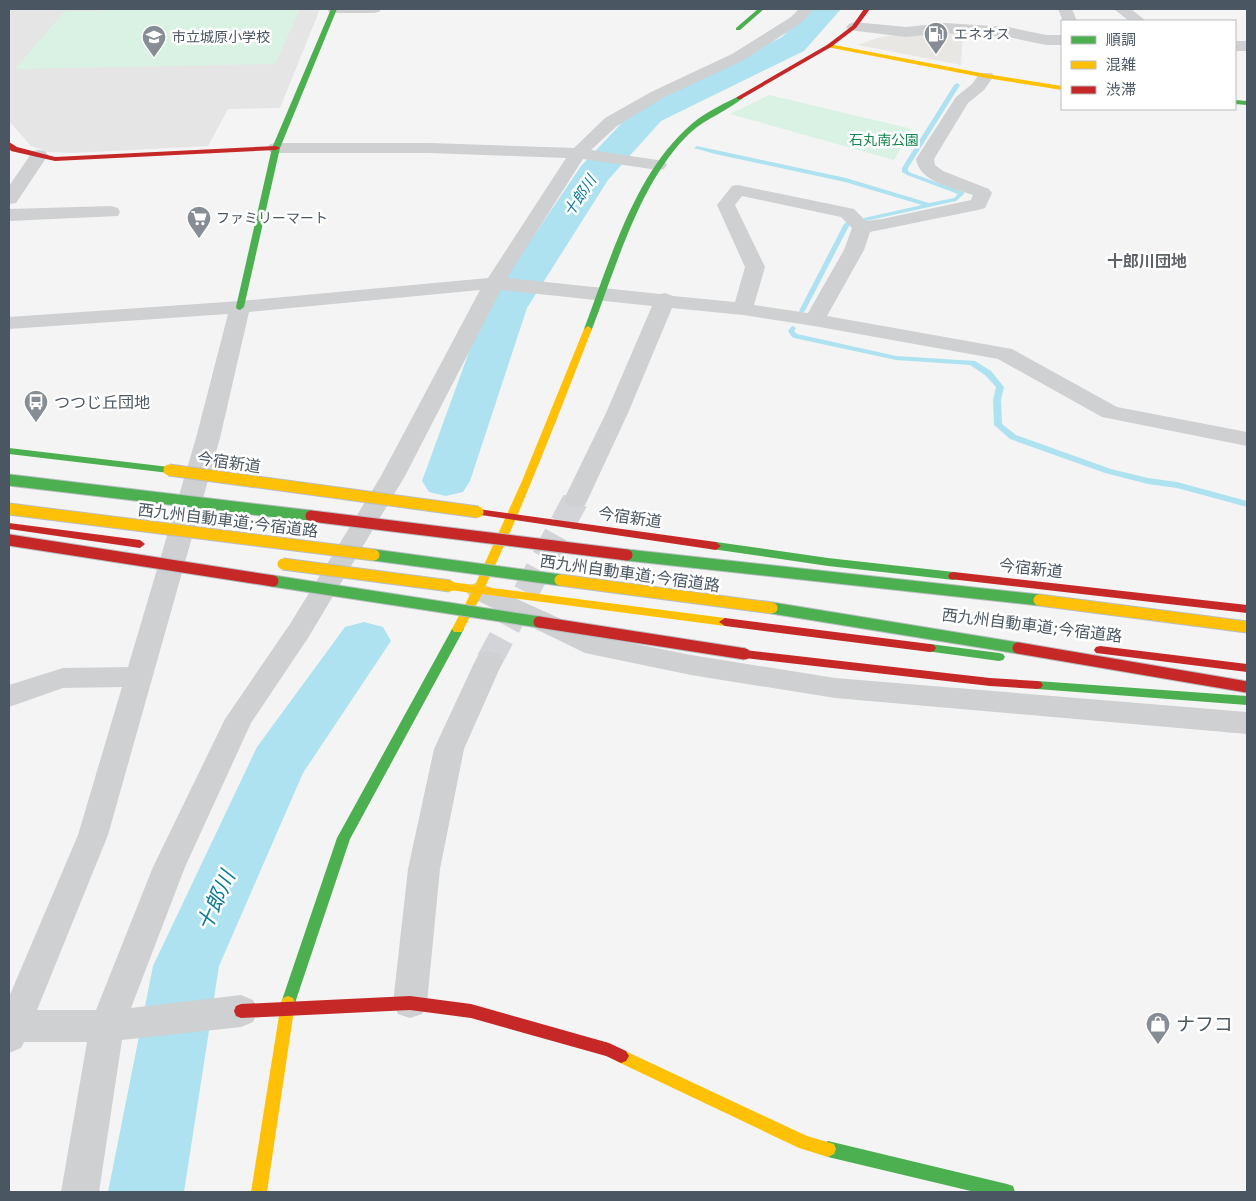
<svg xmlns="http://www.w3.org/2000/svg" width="1256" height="1201" font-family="'DejaVu Sans','Noto Sans JP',sans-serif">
<rect width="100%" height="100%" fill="#f4f4f4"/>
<!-- commercial -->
<path fill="#e8e7e3" d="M963 32 961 65 858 45 877 38 895 35Z"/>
<!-- education -->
<path fill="#e6e5e6" d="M9 9H320L280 108 228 109 208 146 73 153 48 152 31 146 9 121Z"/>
<!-- green -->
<path fill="#d9f2e3" d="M103 9H300L275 64 15 69 65 11H101Z
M769 95 912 129 894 160 730 114Z"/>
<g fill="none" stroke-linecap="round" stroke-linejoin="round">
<!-- stream -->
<path fill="#aee2f0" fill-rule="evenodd" d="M957 83 960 85 908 168V171L911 173 964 192V194L956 201 866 221 864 220V218L922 205 845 182 715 154 694 148 697 146 846 178 929 203 954 198 958 194 907 175 902 172V168L954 85Z
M847 222 850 224 805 311 804 312H800L799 311 844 224Z
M793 326 796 328 794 331 797 334 896 356 975 361 991 371 1004 387 1001 400 1002 424 1016 435 1111 469 1148 478 1177 482 1247 501V507L1177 488 1148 484 1105 473 1010 439 994 425 993 400 996 387 985 375 970 365 896 360 794 338 792 337 788 331 791 327Z"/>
<!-- river -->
<path fill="#aee2f0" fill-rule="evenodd" d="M810 9H841L804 51 661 121 608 180 527 308 470 481 463 492 446 496 429 492 422 481 485 308 581 166 637 107 782 37Z
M364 622 383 627 391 641 303 773 219 966 184 1192H108L153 966 257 747 345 627Z"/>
<!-- street-tunnel -->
<path stroke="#d2d4d7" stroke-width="26" stroke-dasharray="26 13" stroke-linecap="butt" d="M489 661 576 499"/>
<!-- street -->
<path fill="#ced0d2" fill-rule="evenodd" d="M327 9H381L379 12 374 13H334L329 12Z
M799 9H814L801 23 744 60 663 98 617 126 591 150 664 161 667 165 664 169 658 170 583 159 507 278 660 294 665 293 673 296 735 302 745 267 717 205 732 186 738 185 854 209 866 221 882 219 971 200 973 195C954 188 919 182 916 159L956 97 972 84 980 73H992L994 76 984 90 968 103 934 159 935 165 943 171 989 189 992 193 985 208 978 210 870 232 864 250 827 316 1012 349 1117 407 1247 432V446L1102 417 998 359 814 326 743 315 672 308 628 413 588 499 585 505 576 507 567 505 564 499 606 413 652 306 501 290 405 476 308 638 251 723 185 867 131 1008 241 995 253 1000 258 1011 253 1022 241 1027 122 1040 99 1192H61L87 1042H24L21 1048 9 1053V997L78 835 122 687 63 688 9 707V685L63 668 128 667 196 438 228 314 9 329V317L240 301 488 278 566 158 430 153H276L270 152 267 148 270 144 276 143H430L574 148 605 118 651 92 732 54 791 17ZM742 196 841 217 852 228 844 250 808 313 754 305 765 267 735 205ZM480 290 381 476 290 624 225 719 153 867 96 1010H37L108 835 220 438 249 312Z
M1058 9H1072L1077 21H1063Z
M1114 9H1131L1146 21H1129Z
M854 22 906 27 945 23 1008 27 1046 35H1062V45H1046L1008 37 945 33 906 37 849 30 846 27 849 24Z
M1235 41H1247V51H1235Z
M39 150 45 151 48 155 16 203 9 204V186L33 151Z
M111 206 118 208 120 212 118 216 9 221V209Z
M479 582 601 637 691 655 835 678 1247 712V734L835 698 691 675 585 653 470 597 466 591 470 585Z
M489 651 499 654 503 661 464 749 440 869 427 1003 422 1014 410 1018 398 1014 393 1003 408 869 434 749 475 661 479 654Z"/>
<!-- fast -->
<path fill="#4caf50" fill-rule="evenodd" d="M331 9H337L280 148 244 307 240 310 237 309 236 307 272 148Z
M758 9H764L740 30H736V28Z
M737 97 743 98C727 111 707 118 691 132 640 180 617 265 592 329L591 331H585L584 329C609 263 633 179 685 130 700 115 719 106 737 97Z
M1235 100 1247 101V105L1235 104Z
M9 448 169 467 174 470 169 473 9 454Z
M716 542 828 558 954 572 960 576 954 580 828 566 712 549 711 546Z
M458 625 464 629 350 839 295 1003 293 1008 288 1010 283 1008 281 1003 337 838 452 629Z
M930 644 999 653 1003 654 1005 657 1003 660 999 661 926 651 924 648 926 645Z
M1037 681 1247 696V705L1037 689 1033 688 1031 685 1033 682Z
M828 1141 1007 1184 1013 1186 1015 1192H975L828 1157 822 1154 820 1149 822 1144Z"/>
<!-- slow -->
<path fill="#ffc107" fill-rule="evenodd" d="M829 44 986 74 1062 86V90L986 78 827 47 826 46Z
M588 326 592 329C558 416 525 503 485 587L725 618 731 622 725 626 482 594 462 632H454L452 629 471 593 450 590 444 586 450 582 475 585 522 481 584 329Z
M288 996 293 998 295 1003 267 1192H251L281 1003 283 998Z
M621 1049 807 1136 834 1144 836 1149 834 1154 828 1157 799 1148 616 1061 613 1056 616 1051Z"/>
<!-- jam -->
<path fill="#c62828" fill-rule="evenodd" d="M864 9H870L856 28 831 47 741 99H737V97L827 45 852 26Z
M9 142 17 147 55 157 276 146 280 148 276 150 55 161 11 151 9 148Z
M478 509 716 542 721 546 716 550 474 514 473 512Z
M9 523 140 540 145 544 140 548 9 529Z
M954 572 1247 605V613L950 579 948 576 950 573Z
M725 618 930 644 934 645 936 648 934 651 930 652 725 626 719 622Z
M1100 646 1247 664V672L1096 653 1094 650 1096 647Z
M745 650 990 678 1037 681 1041 682 1043 685 1041 688 1037 689 990 686 745 658 741 657 739 654 741 651Z
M410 996 471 1004 609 1043 626 1051 629 1056 626 1061 621 1063 606 1056 471 1018 410 1010 241 1018 236 1016 234 1011 236 1006 241 1004Z"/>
<defs>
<path id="fast-bridge" d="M9 480 311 516
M374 555 560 580
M627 555 1039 600
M273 581 539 622
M772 608 1018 648"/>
<path id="slow-bridge" d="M169 470 478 512
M9 509 374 555
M283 564 450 586
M560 580 772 608
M1039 600 1247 627"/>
<path id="jam-bridge" d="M311 516 627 555
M9 540 273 581
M539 622 745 654
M1018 648 1247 687"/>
</defs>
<!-- fast-bridge casing -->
<use href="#fast-bridge" stroke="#b9bec3" stroke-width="13" stroke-linecap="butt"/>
<!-- slow-bridge casing -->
<use href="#slow-bridge" stroke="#b9bec3" stroke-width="13" stroke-linecap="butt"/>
<!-- jam-bridge casing -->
<use href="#jam-bridge" stroke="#b9bec3" stroke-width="13" stroke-linecap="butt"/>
<!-- fast-bridge -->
<use href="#fast-bridge" stroke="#4caf50" stroke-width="11"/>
<!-- slow-bridge -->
<use href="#slow-bridge" stroke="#ffc107" stroke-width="11"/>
<!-- jam-bridge -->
<use href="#jam-bridge" stroke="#c62828" stroke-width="11"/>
</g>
<!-- icons -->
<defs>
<symbol id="fuel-pin" viewBox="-11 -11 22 30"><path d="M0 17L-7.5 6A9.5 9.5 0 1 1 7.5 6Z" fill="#868d94" stroke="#fff"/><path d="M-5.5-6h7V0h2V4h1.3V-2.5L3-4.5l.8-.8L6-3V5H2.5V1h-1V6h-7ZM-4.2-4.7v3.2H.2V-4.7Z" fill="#fff"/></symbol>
<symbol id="school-pin" viewBox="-11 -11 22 30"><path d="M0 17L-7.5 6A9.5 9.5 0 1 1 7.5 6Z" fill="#868d94" stroke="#fff"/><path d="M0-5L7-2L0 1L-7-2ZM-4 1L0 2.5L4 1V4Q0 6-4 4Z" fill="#fff"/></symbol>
<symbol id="supermarket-pin" viewBox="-11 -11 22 30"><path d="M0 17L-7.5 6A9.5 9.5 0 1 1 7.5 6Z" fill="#868d94" stroke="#fff"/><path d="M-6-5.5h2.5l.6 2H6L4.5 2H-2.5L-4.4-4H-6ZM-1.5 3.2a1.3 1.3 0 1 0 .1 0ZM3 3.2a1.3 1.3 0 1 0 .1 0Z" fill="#fff"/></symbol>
<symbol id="bus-pin" viewBox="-11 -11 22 30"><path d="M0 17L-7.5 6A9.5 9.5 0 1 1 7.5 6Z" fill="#868d94" stroke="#fff"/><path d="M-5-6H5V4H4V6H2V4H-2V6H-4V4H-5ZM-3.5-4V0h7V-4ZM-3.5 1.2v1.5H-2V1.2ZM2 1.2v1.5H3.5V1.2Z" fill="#fff"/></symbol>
<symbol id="shop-pin" viewBox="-11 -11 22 30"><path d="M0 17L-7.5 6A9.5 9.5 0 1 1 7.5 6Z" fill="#868d94" stroke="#fff"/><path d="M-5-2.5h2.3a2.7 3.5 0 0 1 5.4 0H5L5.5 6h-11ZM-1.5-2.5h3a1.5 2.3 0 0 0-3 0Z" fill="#fff"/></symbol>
</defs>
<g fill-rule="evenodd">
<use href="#fuel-pin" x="922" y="20" width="28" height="38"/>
<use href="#school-pin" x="140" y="23" width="28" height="38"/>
<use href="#supermarket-pin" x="185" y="204" width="28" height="38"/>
<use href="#bus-pin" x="22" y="388" width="28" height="38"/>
<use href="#shop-pin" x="1144" y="1010" width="28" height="38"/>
</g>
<g text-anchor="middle" stroke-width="5" stroke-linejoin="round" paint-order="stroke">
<!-- far-poi labels -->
<g font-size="14" fill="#4a5661" stroke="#fff" text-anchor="start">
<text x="954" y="39">エネオス</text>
<text x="172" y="42">市立城原小学校</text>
<text x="216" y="223">ファミリーマート</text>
</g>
<!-- far-park labels -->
<g font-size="14" fill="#17864f" stroke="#fff">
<text x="884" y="145">石丸南公園</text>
</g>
<!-- far-water labels -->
<g font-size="15" font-style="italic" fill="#0c7c9b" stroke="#fff">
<text transform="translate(580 196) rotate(-56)" y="5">十郎川</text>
</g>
<!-- far-quarter labels -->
<g font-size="16" font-weight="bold" fill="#5f6368" stroke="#fff">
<text x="1147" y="267">十郎川団地</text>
</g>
<!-- poi labels -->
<g font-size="16" fill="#4a5661" stroke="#fff" text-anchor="start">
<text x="54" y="408">つつじ丘団地</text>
</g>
<!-- street labels -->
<g font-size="16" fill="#4a5661" stroke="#fff">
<text transform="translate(229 462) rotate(8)" y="6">今宿新道</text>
<text transform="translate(630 517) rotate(8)" y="6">今宿新道</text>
<text transform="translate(228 520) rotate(7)" y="6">西九州自動車道;今宿道路</text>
<text transform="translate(1031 568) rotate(6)" y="6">今宿新道</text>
<text transform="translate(630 573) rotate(8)" y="6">西九州自動車道;今宿道路</text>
<text transform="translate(1032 625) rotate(7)" y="6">西九州自動車道;今宿道路</text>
</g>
<!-- near-poi labels -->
<g font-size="19" fill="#4a5661" stroke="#fff" text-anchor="start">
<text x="1176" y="1031">ナフコ</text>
</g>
<!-- near-water labels -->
<g font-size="21" font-style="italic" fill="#0c7c9b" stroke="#fff">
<text transform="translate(216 901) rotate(-66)" y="7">十郎川</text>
</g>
</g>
<!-- border -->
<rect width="1256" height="1201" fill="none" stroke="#4a5661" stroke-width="20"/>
<!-- legend -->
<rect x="1061" y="20" width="175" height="90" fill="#ffffff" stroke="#b7bbc0"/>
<rect x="1071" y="36" width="25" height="8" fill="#4caf50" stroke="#b7bbc0"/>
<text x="1106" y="45" font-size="15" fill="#4a5661">順調</text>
<rect x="1071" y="61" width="25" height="8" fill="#ffc107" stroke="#b7bbc0"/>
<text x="1106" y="70" font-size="15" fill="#4a5661">混雑</text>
<rect x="1071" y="86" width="25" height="8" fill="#c62828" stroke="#b7bbc0"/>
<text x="1106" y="95" font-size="15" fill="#4a5661">渋滞</text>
</svg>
